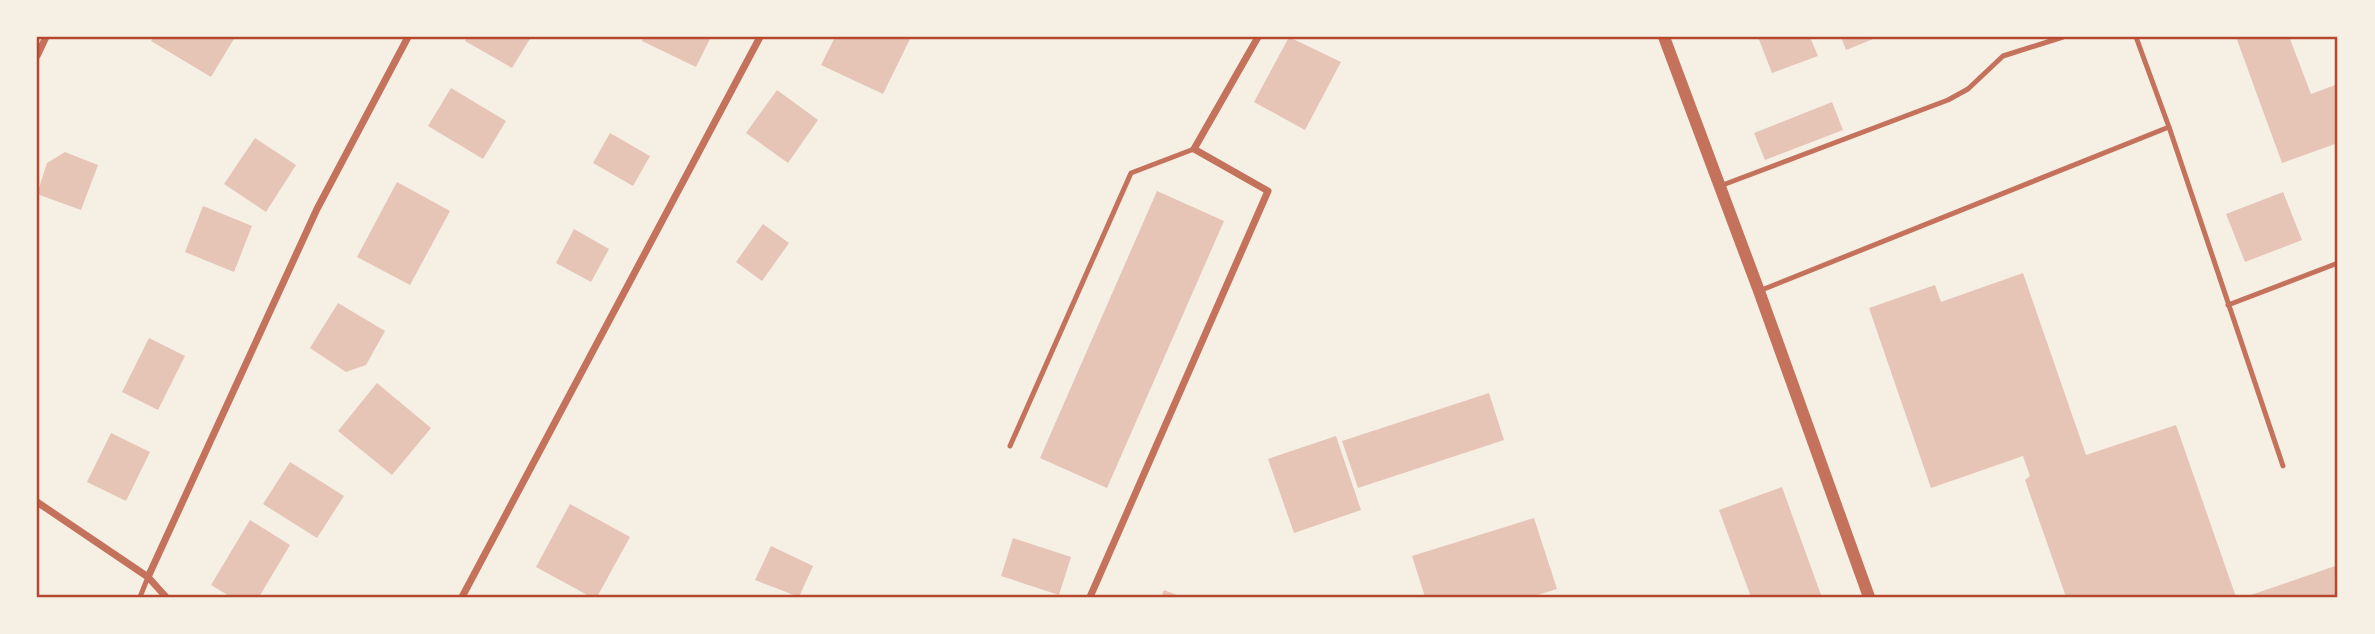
<svg xmlns="http://www.w3.org/2000/svg" width="2375" height="634" font-family="'DejaVu Sans',sans-serif">
<rect width="100%" height="100%" fill="#f6efe4"/>
<!-- building -->
<path fill="#e6c5b7" d="M154 37H235L211 77 151 41Z
M467 37H531L512 68 465 41Z
M644 37H711L696 67 642 41Z
M835 37H911L883 94 821 65Z
M1289 37 1341 62 1305 130 1254 102Z
M1758 37H1810L1818 56 1772 73Z
M1841 37H1878L1846 50Z
M2236 37H2295L2290 39 2311 94 2338 84V143L2282 163Z
M451 88 506 121 483 159 428 126Z
M777 90 818 120 788 163 746 133Z
M1832 102 1843 130 1765 160 1754 133Z
M610 133 650 156 633 186 593 163Z
M255 138 296 165 266 212 224 184Z
M65 152 98 165 81 210 37 194 47 163Z
M397 182 450 211 410 285 357 257Z
M1157 191 1224 221 1107 488 1040 458Z
M2283 192 2302 240 2245 262 2226 214Z
M203 206 252 226 234 272 185 252Z
M763 224 789 243 762 281 736 262Z
M574 229 609 249 591 282 556 263Z
M2023 273 2086 455 2176 425 2236 597H2066L2025 480 2030 476 2023 456 1931 488 1869 308 1935 285 1941 302Z
M338 303 385 331 366 365 346 372 310 348Z
M149 338 185 356 158 410 122 392Z
M377 383 431 428 392 475 338 431Z
M1489 393 1504 440 1358 488 1342 441Z
M111 433 150 452 126 501 87 482Z
M1336 436 1361 510 1294 533 1268 459Z
M290 462 344 496 317 538 263 504Z
M1782 487 1821 595 1816 597H1751L1719 510Z
M570 504 630 537 597 597H591L536 567Z
M1534 518 1557 589 1531 597H1425L1412 556Z
M250 520 290 545 259 597H231L211 585Z
M1013 538 1071 557 1059 595 1001 576Z
M771 546 813 566 799 597 755 580Z
M2338 565V597H2245Z
M1164 590 1182 597H1161Z"/>
<g fill="none" stroke-linecap="round" stroke-linejoin="round">
<!-- service -->
<path stroke="#c5725c" stroke-width="5" d="M2136 37 2169 127
M1720 186 1948 100 1968 89 2003 56 2063 37
M1759 291 2169 127 2283 466
M2228 305 2338 263
M1010 446 1131 173 1194 149
M140 597 148 577"/>
<!-- minor -->
<path stroke="#c5725c" stroke-width="7" d="M37 56 46 37
M37 502 148 577 166 597
M148 577 317 209 408 37
M462 597 760 37
M1090 597 1268 191 1194 149 1258 37"/>
<!-- tertiary -->
<path stroke="#c5725c" stroke-width="12" d="M1664 37 1759 291 1869 597"/>
</g>
<!-- border -->
<rect width="2375" height="634" fill="none" stroke="#f6efe4" stroke-width="77"/>
<rect x="38" y="38" width="2298" height="558" fill="none" stroke="#b5482f" stroke-width="2.5"/>
</svg>
